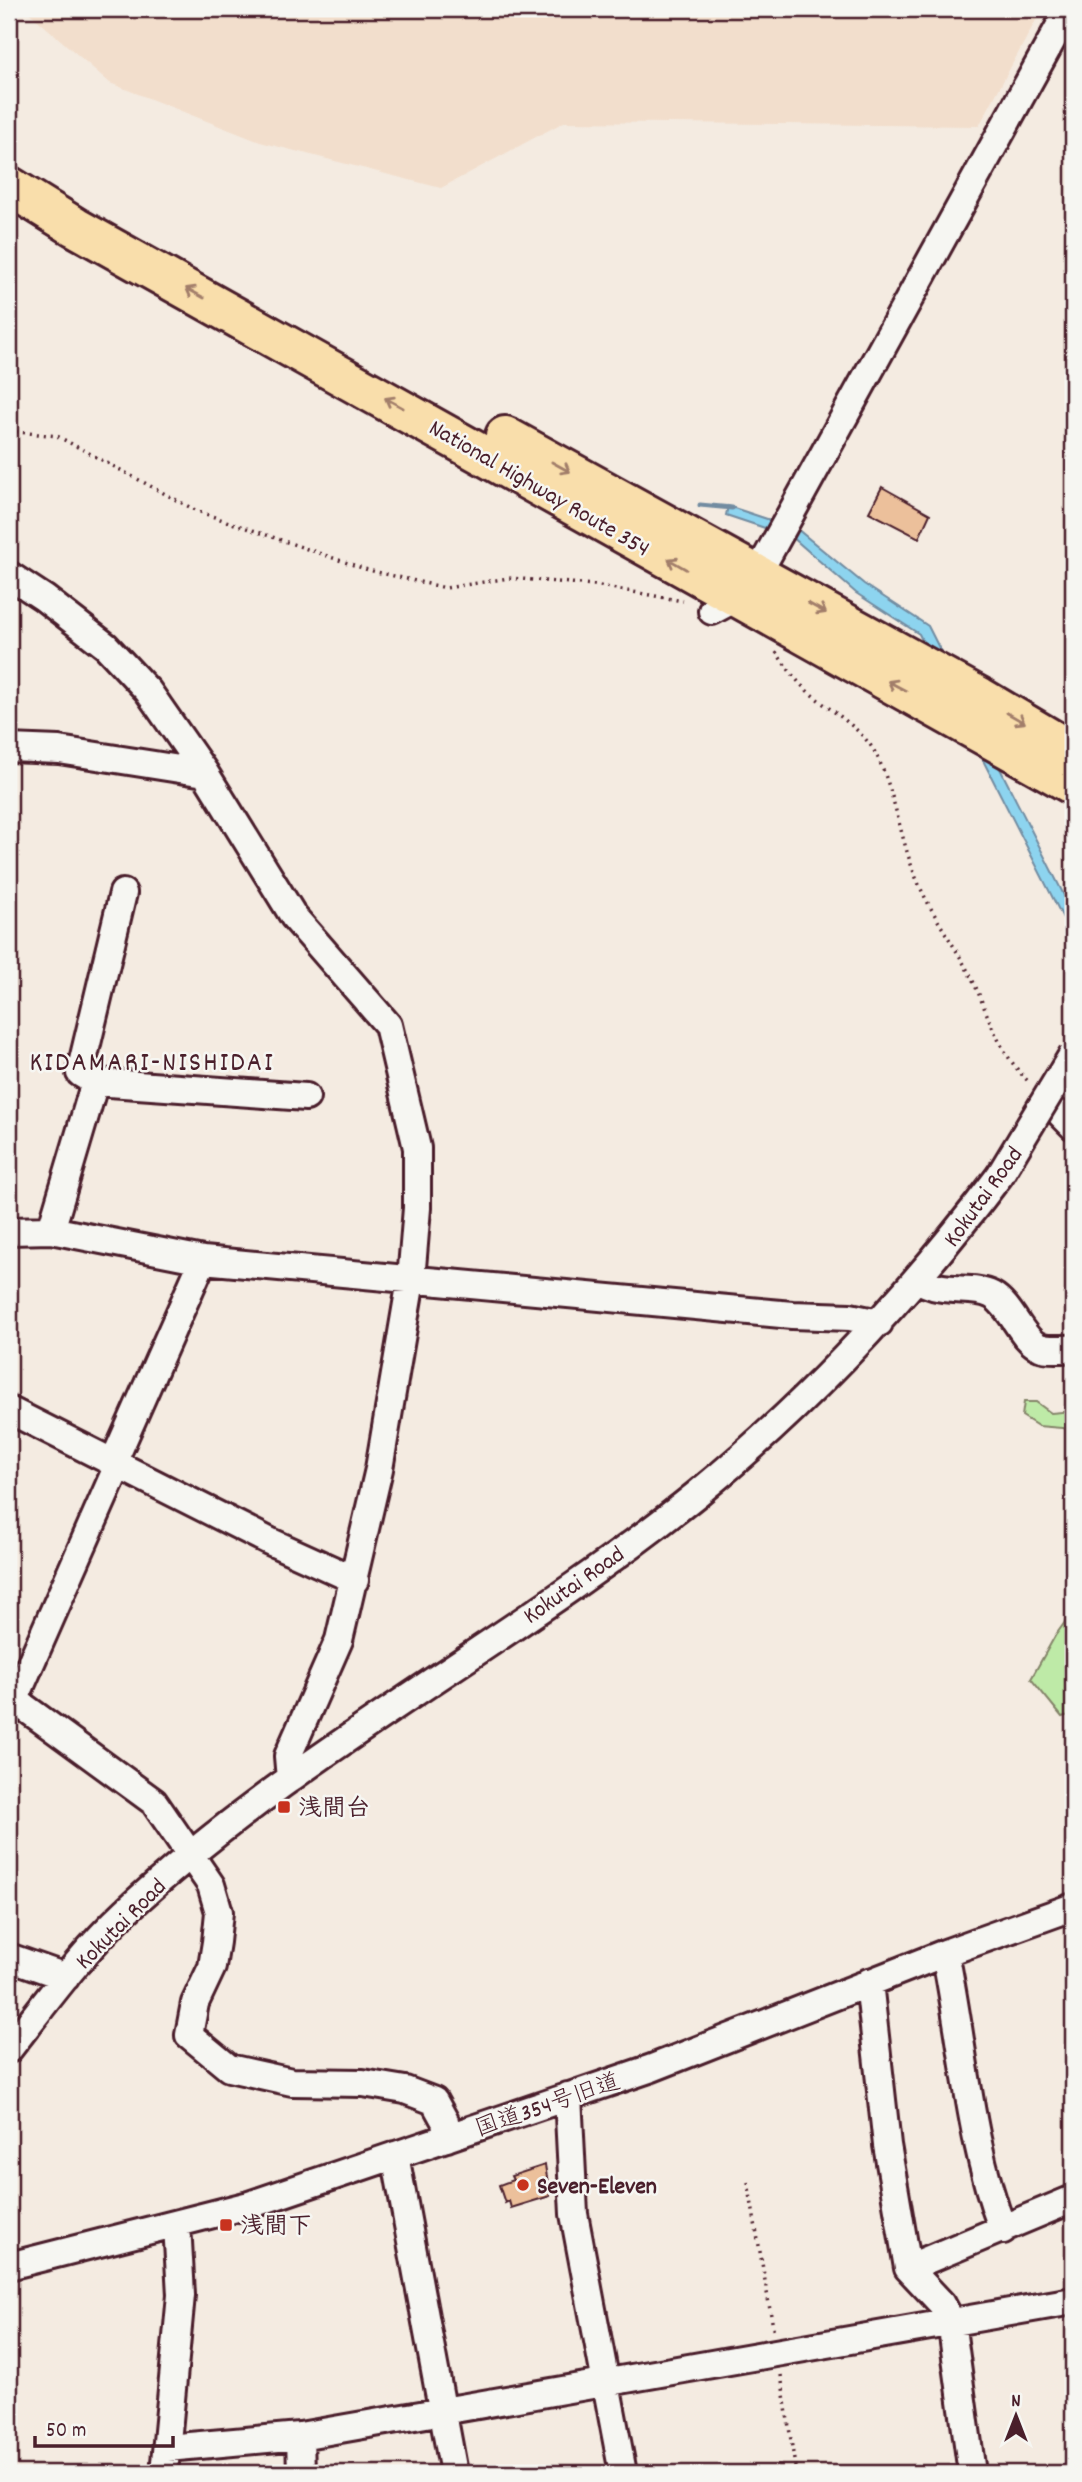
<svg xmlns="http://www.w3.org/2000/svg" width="1082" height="2482" font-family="Dekko,'Klee One',sans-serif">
<rect width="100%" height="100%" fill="#f4ebe1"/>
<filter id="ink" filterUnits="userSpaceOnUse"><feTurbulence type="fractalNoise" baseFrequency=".0143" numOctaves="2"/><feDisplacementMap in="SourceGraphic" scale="14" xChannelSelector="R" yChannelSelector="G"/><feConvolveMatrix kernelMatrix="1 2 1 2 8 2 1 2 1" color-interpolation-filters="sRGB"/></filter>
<g filter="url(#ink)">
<!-- built -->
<path fill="#f2decc" d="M25 9H1042L979 126 564 122 441 188 260 142 110 83Z"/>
<!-- green -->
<path fill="#beeaa7" stroke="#848469" stroke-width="2" d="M1024 1402H1036L1051 1413 1073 1411V1429L1038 1426 1022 1416Z
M1073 1611V1714L1062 1717 1031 1679 1055 1636Z"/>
<!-- water -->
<path fill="#8dd4ef" stroke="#728ca1" stroke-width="2" d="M728 506 797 529 864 584 928 626 1073 913V932L1067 926 919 634 856 593 792 537 726 515Z"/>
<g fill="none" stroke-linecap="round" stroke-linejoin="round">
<!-- stream -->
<path stroke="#728ca1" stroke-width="5" d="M700 505 732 508"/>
</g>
<!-- building -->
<path fill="#ecc09b" stroke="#4a1f2b" stroke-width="2" d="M882 487 930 514 919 538 869 512Z
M545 2165 550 2196 511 2208 509 2201 505 2203 499 2185 513 2180 511 2176Z"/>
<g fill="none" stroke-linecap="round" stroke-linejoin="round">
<defs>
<path id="minor" d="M9 575 44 598 106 646 148 691 205 773 294 917 388 1025 417 1148V1208L411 1280 379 1469 339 1640 288 1756 290 1779
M712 611 736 598 757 575 1069 9
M9 748 59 750 205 773
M95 1082 80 1073 123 893
M1061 1114 1073 1126
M51 1230 95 1082 306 1097
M9 1231 51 1230 203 1260 792 1315 850 1317 879 1323
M918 1279C944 1296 971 1284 992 1295 1012 1306 1022 1341 1040 1347 1049 1351 1064 1348 1073 1349
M9 1410 269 1541 355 1580
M9 1696 154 1802 211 1885 219 1912 216 1942 212 1967 195 2003 189 2035 229 2068 292 2082 363 2083 405 2090 434 2101 445 2121 447 2138
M15 1699 115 1472 113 1463 203 1260
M945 1953C964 2045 969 2141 1003 2230
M9 1957 66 1977
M869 1982 887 2145 908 2268 942 2304 951 2321 972 2473
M9 2049C46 2002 82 1952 126 1911 299 1750 514 1642 697 1494 812 1400 911 1293 1000 1175
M568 2096 574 2214 623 2473
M395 2155 454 2473
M9 2266 249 2205 652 2068 945 1953 1073 1907
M908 2268 1073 2199
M300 2436 301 2473
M167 2448 300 2436 1073 2301
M164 2473 181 2295 177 2224"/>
<path id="highway" d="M9 186 75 227 1073 785
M505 436 980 697 1073 752"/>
</defs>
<!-- minor casing -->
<use href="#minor" stroke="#4a1f2b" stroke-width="32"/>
<!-- highway casing -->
<use href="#highway" stroke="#4a1f2b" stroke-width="44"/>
<!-- path -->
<path stroke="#4a1f2b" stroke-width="3.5" stroke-dasharray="2 5" stroke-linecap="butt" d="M9 431 57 436 197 511 368 570 446 588 509 578 594 585 683 601
M776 652C786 666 797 683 810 693 832 712 862 728 876 754 896 794 900 840 917 880 934 921 964 956 980 997 993 1030 1004 1058 1030 1083
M748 2182 774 2333
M781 2375 796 2473"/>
<!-- minor -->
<use href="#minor" stroke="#f6f6f2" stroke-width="26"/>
<!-- highway -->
<use href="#highway" stroke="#f9deab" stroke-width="38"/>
<defs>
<path id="minor-bridge" d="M1000 1175 1073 1054"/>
</defs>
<!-- minor-bridge casing -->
<use href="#minor-bridge" stroke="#4a1f2b" stroke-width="32" stroke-linecap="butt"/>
<!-- minor-bridge -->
<use href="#minor-bridge" stroke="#f6f6f2" stroke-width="26"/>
</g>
<!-- one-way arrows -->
<defs><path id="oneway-shaft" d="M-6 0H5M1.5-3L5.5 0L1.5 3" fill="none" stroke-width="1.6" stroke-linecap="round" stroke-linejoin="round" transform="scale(1.75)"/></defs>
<g stroke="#a27e6b">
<use href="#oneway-shaft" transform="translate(195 293) rotate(-151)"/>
<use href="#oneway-shaft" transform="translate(394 403) rotate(-151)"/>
<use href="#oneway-shaft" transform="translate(561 467) rotate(29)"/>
<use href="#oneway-shaft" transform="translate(677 564) rotate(-150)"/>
<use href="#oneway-shaft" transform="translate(817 608) rotate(29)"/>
<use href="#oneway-shaft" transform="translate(897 686) rotate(-152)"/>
<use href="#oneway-shaft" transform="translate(1016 718) rotate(30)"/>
</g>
</g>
<!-- markers -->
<g fill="#c8321e" stroke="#f6f6f2" stroke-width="2.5">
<rect x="277" y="1800" width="14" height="14" rx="3.5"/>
<circle cx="523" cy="2185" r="7"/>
<rect x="219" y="2218" width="14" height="14" rx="3.5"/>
</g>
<g text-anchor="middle" stroke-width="5" stroke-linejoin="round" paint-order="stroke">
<!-- street labels -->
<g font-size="24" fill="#4a1f2b" stroke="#f6f6f2">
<text transform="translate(540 487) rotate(30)" y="8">National Highway Route 354</text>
<text transform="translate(982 1196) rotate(-54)" y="8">Kokutai Road</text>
<text transform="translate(573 1584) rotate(-35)" y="8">Kokutai Road</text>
<text transform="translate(120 1923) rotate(-45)" y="8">Kokutai Road</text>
<text transform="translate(547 2104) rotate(-19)" y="8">国道354号旧道</text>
</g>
<!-- poi labels -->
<g font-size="24" font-weight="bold" fill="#4a1f2b" stroke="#f6f6f2" text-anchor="start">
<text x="298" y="1815">浅間台</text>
<text x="537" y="2193">Seven-Eleven</text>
<text x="240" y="2233">浅間下</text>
</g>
<!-- quarter labels -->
<g font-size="28" letter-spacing="2" fill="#4a1f2b" stroke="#f6f6f2">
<text x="152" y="1070">KIDAMARI-NISHIDAI</text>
</g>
</g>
<!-- margin -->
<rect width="1082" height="2482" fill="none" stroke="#f6f6f2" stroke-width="35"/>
<rect x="18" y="18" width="1047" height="2447" fill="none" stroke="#4a1f2b" stroke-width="2.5" filter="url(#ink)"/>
<!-- north arrow -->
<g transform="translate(1016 2416)" stroke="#f6f6f2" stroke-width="5" paint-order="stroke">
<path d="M0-5L12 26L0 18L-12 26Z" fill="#4a1f2b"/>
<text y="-10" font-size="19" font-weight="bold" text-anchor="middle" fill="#4a1f2b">N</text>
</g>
<!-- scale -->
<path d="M35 2436v10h138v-10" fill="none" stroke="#4a1f2b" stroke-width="3.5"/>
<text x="46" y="2436" font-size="21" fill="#4a1f2b" stroke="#f6f6f2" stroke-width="5" paint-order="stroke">50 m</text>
</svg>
